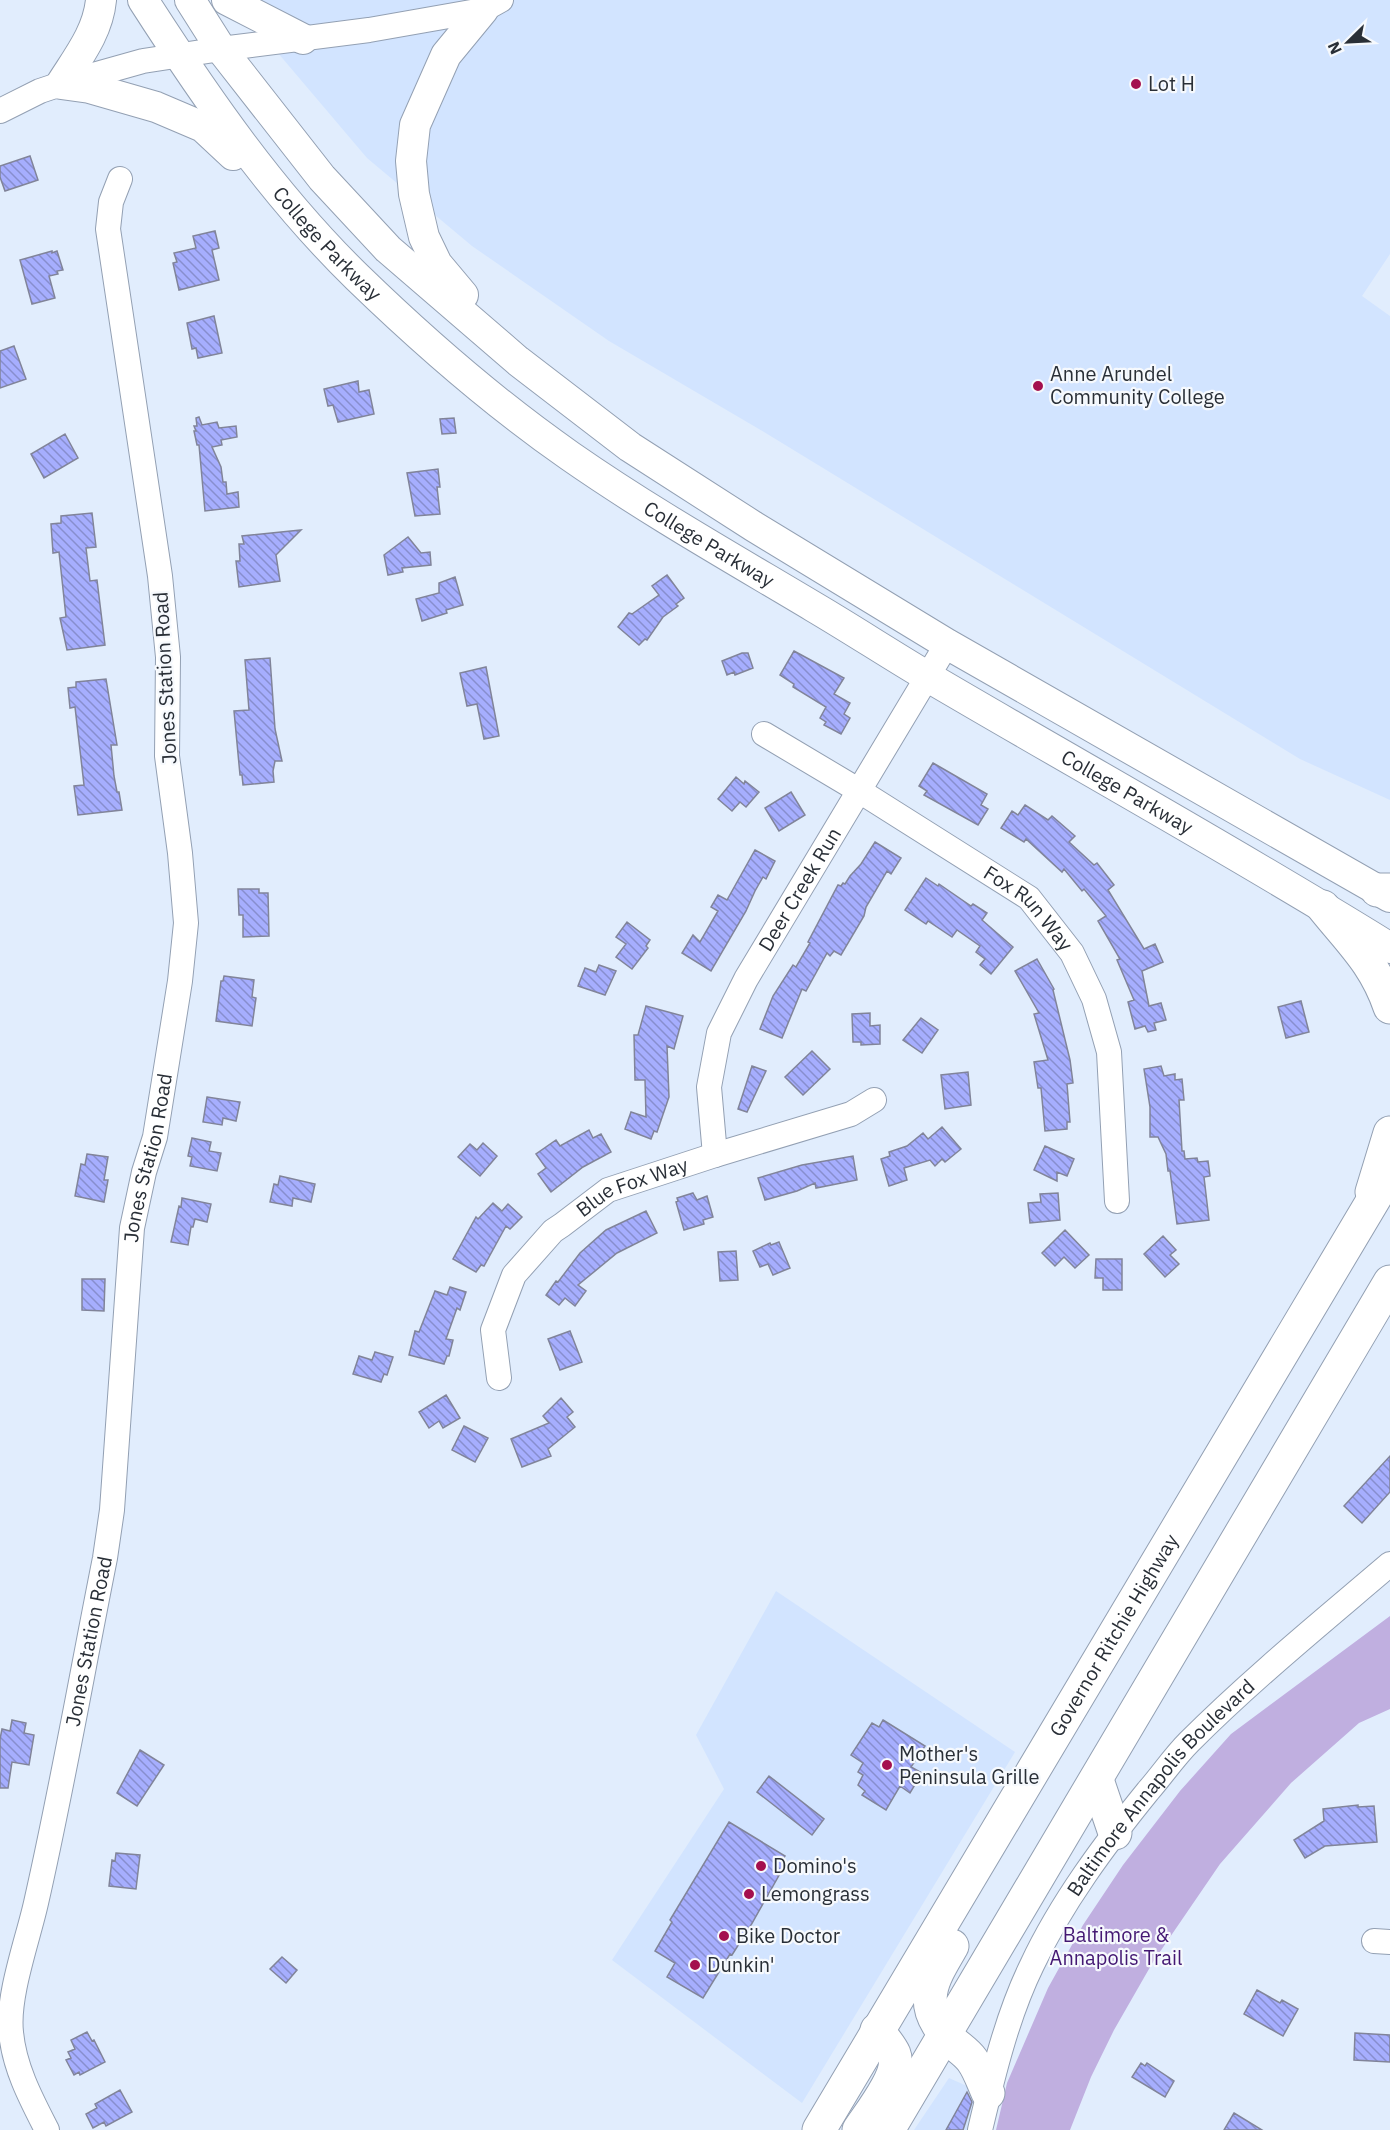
<svg xmlns="http://www.w3.org/2000/svg" width="1390" height="2130" font-family="'IBM Plex Sans',sans-serif">
<defs>
<pattern id="building-back-hatch" width="6" height="6" patternUnits="userSpaceOnUse" patternTransform="scale(1.5)"><rect width="6" height="6" fill="#a6aefe"/><path d="M-1 5l2 2M0 0l6 6M5-1l2 2" fill="none" stroke="#878ece"/></pattern>
</defs>
<rect width="100%" height="100%" fill="#e1edfd"/>
<!-- built -->
<path fill="#d2e4ff" d="M239 0H1390V254L1362 296 1390 316V800L1300 759 764 432 609 341 472 246 367 158 261 33Z
M776 1591 1015 1752 802 2103 612 1960 724 1789 696 1735Z
M949 2078 978 2091 968 2130H914Z"/>
<!-- park -->
<path fill="#c0afe0" d="M1390 1616V1709L1359 1723 1291 1783 1220 1864 1153 1962 1114 2030 1091 2077 1070 2130H996L1007 2083 1048 1988 1083 1925 1123 1865 1180 1791 1231 1734Z"/>
<!-- building -->
<path fill="url(#building-back-hatch)" stroke="#818499" stroke-width="1.5" d="M30 156 38 180 5 191 0 177V166Z
M215 231 219 248 212 250 219 280 179 290 173 263 177 262 174 253 196 248 193 236Z
M52 251V253L57 251 63 270 57 271 58 274 49 276 55 298 32 304 20 260Z
M214 316 222 353 198 358 196 348 192 349 187 323Z
M14 346 26 379 0 388V351Z
M358 381 359 392 369 390 374 414 338 422 333 405 328 406 324 389Z
M199 417 202 425 217 422 219 428 236 426 237 437 221 440 222 445 212 447 221 467 223 482H226L227 494 238 492 239 507 205 511 199 445H197L194 431H196L194 426H197L196 418Z
M454 418 456 433 442 434 440 419Z
M65 434 78 458 44 478 31 454Z
M438 469 440 487H437L440 514 415 516 407 473Z
M92 513 96 547 86 548 90 581 97 580 105 645 67 650 60 618 66 617 59 552 53 553 51 524 61 523V516Z
M301 530 276 555 280 581 239 587 236 561H240L239 544H244L242 536Z
M408 537 421 553 430 552 431 565 402 568 403 572 388 575 384 555Z
M667 575 684 598 676 604 678 606 663 617 647 640 645 639 639 645 618 627 629 613 632 614 659 595 652 586Z
M455 577 463 605 446 610 447 613 422 621 416 599 439 593V583Z
M794 651 844 678 834 694 850 703 844 714 850 718 841 734 824 725 826 722 820 718 826 707 793 687 794 684 780 675Z
M742 653H748L753 668 735 675 734 672 727 675 722 661Z
M270 658 275 729 282 761H275L273 771 274 782 243 785 242 775H240L234 711 249 710 245 660Z
M486 667 499 736 484 739 477 704 467 706 460 673Z
M106 679 117 745H111L114 776 117 792H119L122 810 78 815 74 786 84 785 75 707 70 708 68 688 76 687V682Z
M933 763 987 794 981 805 988 809 978 825 924 795 927 791 919 786Z
M736 777 744 784 745 781 759 792 746 807 740 802 732 811 718 799Z
M791 792 805 815 779 831 765 808Z
M1025 805 1048 820 1052 816 1075 836 1069 842 1094 865 1097 863 1114 885 1108 890 1144 949 1155 944 1163 962 1142 971 1149 1006 1161 1003 1166 1020 1154 1023 1156 1030 1148 1032 1145 1026 1135 1029 1128 1002 1134 1000 1117 960 1120 959 1098 921 1106 916 1084 889 1082 891 1064 869 1062 872 1026 839 1024 842 1001 828 1012 811 1018 815Z
M875 842 901 858 891 874 887 871 866 907 864 916 841 955 834 951 830 956 827 953 806 991 802 989 782 1038 760 1029 773 996 793 965 796 967 810 943 808 942 838 885 841 886 843 883 845 884 850 876 861 864Z
M755 850 775 861 766 879 763 877 755 891 746 911 711 971 682 953 693 935 700 942 718 911 711 907 718 895 727 900Z
M926 878 938 886 939 884 971 906 973 904 987 913 982 920 1013 947 991 974 980 965 985 959 976 952 980 946 957 930 952 937 928 921 926 924 905 910Z
M238 889H259V893H268L269 936 243 937V915H239Z
M627 922 650 940 646 946 648 948 632 969 616 957 626 944 616 937Z
M1037 959 1054 989 1053 990 1070 1060 1073 1083 1067 1084 1070 1122H1067V1129L1045 1131 1041 1088H1038L1034 1062 1048 1060 1034 1014 1039 1013 1015 971Z
M599 965 616 971 605 995 578 986 585 968 596 972Z
M224 976 254 980 252 997 256 998 252 1026 216 1021 221 981H223Z
M1301 1001 1309 1032 1286 1038 1278 1007Z
M646 1006 683 1016 674 1049 667 1046 669 1097 657 1132 654 1131 651 1139 625 1129 631 1112 646 1117 645 1080H635L634 1035H638Z
M870 1013V1026L880 1025V1044L861 1045V1042H853L852 1014Z
M921 1018 938 1030 922 1053 903 1040Z
M812 1051 830 1069 803 1095 785 1077Z
M752 1066 766 1071 747 1112 738 1109Z
M1161 1066 1164 1076 1175 1074V1080L1182 1079 1184 1100H1179L1182 1151H1184L1185 1159 1197 1158 1198 1162 1208 1161 1210 1176 1204 1177 1209 1220 1177 1224 1170 1171H1168L1166 1154 1158 1137H1150V1107L1144 1069Z
M968 1072 971 1105 945 1109 941 1075Z
M207 1097 240 1102 236 1121 223 1118 222 1125 203 1122Z
M942 1127 961 1149 945 1162 942 1159 935 1166 930 1160 904 1168 907 1180 889 1186 881 1159 890 1156 889 1152 907 1146 923 1133 928 1139Z
M589 1130 593 1138 601 1134 611 1152 583 1167 551 1192 538 1174 546 1168 536 1154 556 1140 560 1146Z
M192 1138 211 1142 209 1151 221 1153 217 1171 190 1166 192 1157 188 1156Z
M483 1143 497 1156 480 1176 458 1157 470 1144 477 1150Z
M1045 1146 1074 1159 1067 1176 1057 1172V1181L1034 1170Z
M87 1154 108 1157 104 1180H108L104 1202 75 1196 81 1164 85 1165Z
M853 1156 857 1180 816 1188 815 1183 797 1191 765 1200 758 1178 802 1165Z
M280 1176 315 1184 311 1202 293 1198 292 1206 270 1202 274 1184 278 1185Z
M693 1193 697 1200 707 1196 713 1217 703 1220 704 1224 684 1230 676 1202 678 1201 677 1198Z
M1058 1193 1060 1220 1030 1223 1028 1203 1041 1202 1040 1194Z
M182 1198 211 1204 207 1222 195 1219 193 1227H191L188 1245 171 1242 179 1206 181 1207Z
M493 1203 502 1211 508 1204 522 1217 510 1229 506 1226 484 1266 481 1265 476 1272 453 1259 476 1217 478 1219Z
M646 1211 657 1233 617 1253 578 1285 586 1291 575 1306 565 1298 559 1305 546 1295 556 1281 558 1282 580 1253 606 1230Z
M1065 1230 1089 1255 1075 1268 1064 1257 1055 1266 1042 1253Z
M1163 1236 1176 1250 1170 1255 1179 1264 1165 1277 1144 1254Z
M779 1242 790 1268 773 1275 768 1264 760 1267 753 1251 770 1243 771 1245Z
M736 1251 738 1280 720 1281 718 1252Z
M1096 1259H1122V1290H1103V1278H1095Z
M82 1279H105L104 1311 82 1310Z
M450 1287 466 1292 460 1310 457 1308 446 1339 453 1340 449 1356H447L444 1364 409 1355 415 1331 419 1332 435 1291 447 1295Z
M570 1331 582 1362 560 1370 548 1339Z
M375 1352 393 1357 387 1375 384 1374 381 1382 353 1374 359 1356 372 1360Z
M446 1395 460 1418 443 1428 439 1421 429 1428 419 1412Z
M561 1398 573 1412 567 1417 575 1427 548 1449 551 1456 522 1467 511 1439 549 1423 543 1416Z
M464 1426 488 1438 475 1462 452 1450Z
M1390 1456V1492L1362 1523 1344 1506Z
M12 1720 26 1723 24 1733 34 1735 29 1765 12 1762 8 1788H0V1739L2 1729 10 1731Z
M883 1720 925 1746 911 1767 922 1773 910 1793 900 1786 886 1810 862 1795 865 1791 858 1785 863 1775 858 1772 863 1763 851 1755 872 1723 879 1727Z
M140 1750 164 1765 137 1806 117 1793Z
M769 1776 824 1819 812 1835 757 1792Z
M1358 1805V1807L1374 1806 1377 1842 1325 1846 1305 1858 1294 1840 1324 1821 1323 1809Z
M729 1822 785 1856 782 1860 786 1863 751 1925 732 1955 730 1954 703 1998 667 1977 675 1963 655 1951 672 1922 670 1920Z
M116 1853 140 1855 136 1889 109 1886 112 1860 115 1861Z
M282 1957 297 1970 286 1983 270 1969Z
M1257 1990 1280 2003 1282 2000 1298 2009 1283 2036 1244 2014Z
M87 2032 92 2041 94 2040 105 2062 80 2075 79 2072 74 2075 66 2060 71 2058 68 2052 75 2049 71 2040Z
M1355 2033 1390 2035V2062L1354 2060Z
M1141 2063 1145 2066 1147 2063 1174 2081 1165 2097 1132 2077Z
M120 2090 132 2112 106 2126 104 2122 93 2128 86 2114 97 2108 95 2104Z
M967 2092 972 2102 963 2130H946Z
M1234 2113 1262 2130H1224Z"/>
<g fill="none" stroke-linecap="round" stroke-linejoin="round">
<defs>
<g id="minor">
<path d="M0 111 40 91 61 84 143 61 221 49 369 30 483 10 501 0"/>
<path id="s1" d="M764 734 858 790 1029 898 1072 953 1094 999 1109 1052 1117 1201"/>
<path id="s2" d="M715 1155 709 1087 719 1033 746 979 947 644"/>
<path id="s3" d="M499 1378 493 1330 514 1275 553 1231 562 1225 608 1190 715 1155 851 1114 874 1100"/>
<path d="M1374 1941 1390 1942"/>
<path id="s4" d="M47 2130C31 2099 14 2067 11 2032 7 1996 28 1939 36 1903 62 1789 82 1673 105 1558L112 1510 132 1228 144 1172 155 1137 180 981 186 923 180 853 167 756 168 657 160 576 108 229 111 202 120 179"/>
<path id="s5" d="M980 2130C993 2075 1007 2016 1032 1965 1061 1903 1105 1844 1148 1791 1162 1775 1174 1757 1189 1742 1252 1679 1322 1622 1390 1564"/>
</g>
<g id="major">
<path d="M101 0C98 32 78 57 61 84L90 88 156 107 203 127 233 155"/>
<path id="s6" d="M143 0C206 98 273 195 357 277 423 341 494 403 570 456 649 511 732 558 814 607 853 630 891 655 930 678 1083 768 1239 854 1390 948"/>
<path d="M190 0 221 49 322 178 388 249 518 361 630 447 753 526 947 644 1390 897"/>
<path d="M227 0 303 39"/>
<path d="M463 295 437 264 424 237 414 194 411 161 415 125 446 55 483 10"/>
</g>
<g id="highway">
<path d="M1377 890H1390"/>
<path d="M1323 907C1351 942 1375 963 1390 1007"/>
<path d="M1372 1192 1390 1133"/>
<path d="M1097 1780 1115 1833"/>
<path d="M952 1946C934 1977 917 2001 945 2034 952 2044 965 2050 972 2060 979 2069 983 2082 988 2093"/>
<path id="s7" d="M819 2130 1390 1172"/>
<path d="M859 2130C870 2113 902 2074 894 2054 890 2045 882 2037 877 2030"/>
<path d="M888 2130 1390 1282"/>
</g>
</defs>
<!-- minor casing -->
<use href="#minor" stroke="#93a0b3" stroke-width="26"/>
<!-- major casing -->
<use href="#major" stroke="#93a0b3" stroke-width="32"/>
<!-- highway casing -->
<use href="#highway" stroke="#93a0b3" stroke-width="35"/>
<!-- minor -->
<use href="#minor" stroke="#fff" stroke-width="24"/>
<!-- major -->
<use href="#major" stroke="#fff" stroke-width="30"/>
<!-- highway -->
<use href="#highway" stroke="#fff" stroke-width="33"/>
</g>
<!-- markers -->
<g fill="#a4104e" stroke="#f6f9fd" stroke-width="2">
<circle cx="1136" cy="84" r="6"/>
<circle cx="1038" cy="386" r="6"/>
<circle cx="887" cy="1765" r="6"/>
<circle cx="761" cy="1866" r="6"/>
<circle cx="749" cy="1894" r="6"/>
<circle cx="724" cy="1936" r="6"/>
<circle cx="695" cy="1965" r="6"/>
</g>
<g text-anchor="middle" stroke-width="4.5" stroke-linejoin="round" paint-order="stroke">
<!-- poi labels -->
<g font-size="20" fill="#292f37" stroke="#f6f9fd" text-anchor="start">
<text x="1148" y="91">Lot H</text>
<text x="1050" y="381">Anne Arundel<tspan x="1050" dy="23">Community College</tspan></text>
<text x="899" y="1761">Mother's<tspan x="899" dy="23">Peninsula Grille</tspan></text>
<text x="773" y="1873">Domino's</text>
<text x="761" y="1901">Lemongrass</text>
<text x="736" y="1943">Bike Doctor</text>
<text x="707" y="1972">Dunkin'</text>
</g>
<!-- street labels -->
<g font-size="20" fill="#292f37" stroke="#f6f9fd">
<text dy="7" stroke="none"><textPath href="#s6" startOffset="306">College Parkway</textPath></text>
<text dy="7" stroke="none"><textPath href="#s6" startOffset="794">College Parkway</textPath></text>
<text transform="translate(165 678) rotate(-93)" y="7">Jones Station Road</text>
<text dy="7" stroke="none"><textPath href="#s6" startOffset="1280">College Parkway</textPath></text>
<text dy="7" stroke="none"><textPath href="#s2" startOffset="288">Deer Creek Run</textPath></text>
<text dy="7" stroke="none"><textPath href="#s1" startOffset="318">Fox Run Way</textPath></text>
<text dy="7" stroke="none"><textPath href="#s4" startOffset="992">Jones Station Road</textPath></text>
<text dy="7" stroke="none"><textPath href="#s3" startOffset="258">Blue Fox Way</textPath></text>
<text dy="7" stroke="none"><textPath href="#s7" startOffset="576">Governor Ritchie Highway</textPath></text>
<text dy="7" stroke="none"><textPath href="#s4" startOffset="504">Jones Station Road</textPath></text>
<text dy="7" stroke="none"><textPath href="#s5" startOffset="394">Baltimore Annapolis Boulevard</textPath></text>
</g>
<!-- park labels -->
<g font-size="20" fill="#441873" stroke="#f6f9fd">
<text x="1116" y="1942">Baltimore &amp;<tspan x="1116" dy="23">Annapolis Trail</tspan></text>
</g>
</g>
<!-- north arrow -->
<g transform="translate(1348 42) rotate(246)" stroke="#f6f9fd" stroke-width="4.5" paint-order="stroke">
<path d="M0-4.5L10 22L0 15L-10 22Z" fill="#292f37"/>
<text y="-9" font-size="16" font-weight="bold" text-anchor="middle" fill="#292f37">N</text>
</g>
</svg>
